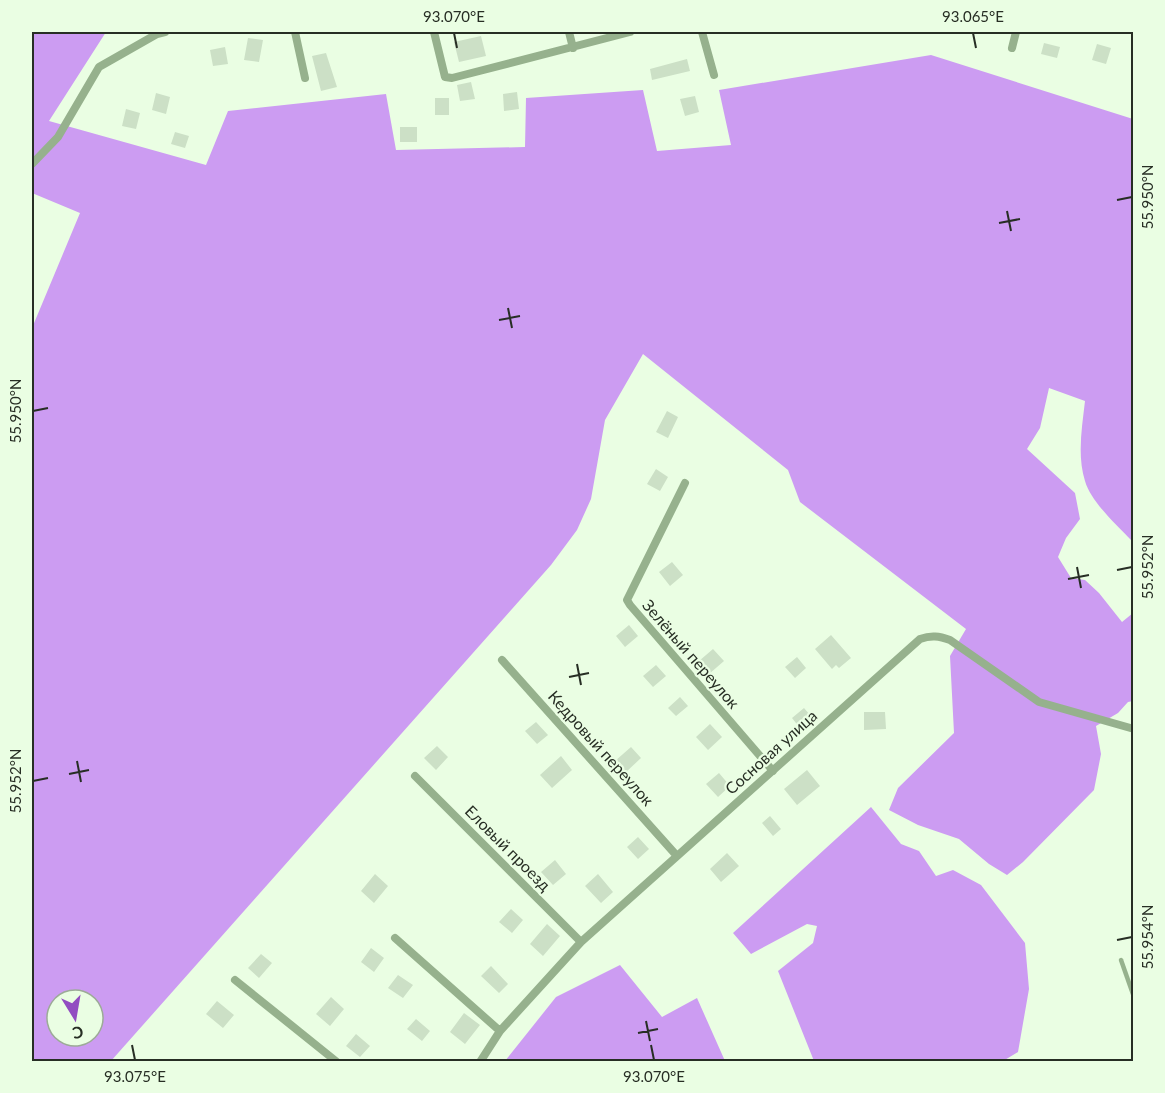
<svg xmlns="http://www.w3.org/2000/svg" width="1165" height="1093" font-family="Lato,sans-serif">
<rect width="100%" height="100%" fill="#eafee3"/>
<!-- forest -->
<path fill="#cc9cf2" fill-rule="evenodd" d="M32 32H106L49 121 206 165 228 111 386 94 396 150 525 147 526 98 643 90 657 151 731 145 719 90 931 55 1133 119V540H1131C1116 524 1091 502 1085 481 1077 456 1082 427 1085 401L1049 388 1040 428 1027 449 1075 493 1080 519 1066 538 1058 557 1071 578 1085 580 1099 593 1122 622 1133 613V701L1128 702 1118 713 1096 726 1101 754 1094 790 1023 862 1007 875 989 864 959 839 918 825 889 810 898 788 954 733 950 656 966 629 800 502 788 470 643 354 605 420 591 499 577 530 551 565 111 1061H32V328L80 213 32 193ZM57 1000H93V1036H57Z
M871 807 901 844 919 851 936 876 953 870 981 885 1025 943 1029 989 1018 1052 1003 1061H814L778 971 813 943 817 926 807 924 751 954 733 933Z
M620 965 662 1017 697 998 725 1061H505L556 997Z"/>
<!-- building -->
<path fill="#cce0c6" d="M481 36 486 56 459 62 454 42Z
M248 38 263 40 259 62 244 60Z
M1044 43 1060 47 1057 58 1041 54Z
M1097 44 1111 48 1106 64 1092 60Z
M225 47 228 64 213 66 210 50Z
M326 53 337 87 321 91 312 56Z
M687 59 690 71 652 80 650 69Z
M471 82 475 99 460 101 457 85Z
M517 92 519 109 504 111 503 94Z
M156 93 170 97 166 114 152 110Z
M695 96 699 112 685 116 680 99Z
M435 98H449V115H435Z
M126 109 140 113 136 129 122 126Z
M400 127H417V142H400Z
M175 132 189 136 185 148 171 144Z
M667 411 678 417 668 438 656 432Z
M656 469 668 477 660 491 647 484Z
M672 562 683 575 670 586 659 572Z
M629 625 638 636 625 647 616 636Z
M831 635 851 658 839 668 836 665 832 669 815 649Z
M713 649 724 661 709 674 699 661Z
M797 657 806 668 795 678 785 667Z
M656 665 666 676 653 687 643 676Z
M680 697 688 706 676 716 668 708Z
M804 708 816 722 803 732 792 718Z
M864 712H885L886 729 864 730Z
M536 722 548 735 537 744 525 731Z
M710 724 722 737 708 750 696 737Z
M437 746 448 757 436 770 424 758Z
M631 747 641 758 625 773 615 761Z
M561 756 572 770 552 788 540 775Z
M807 770 820 786 797 805 784 789Z
M719 773 730 786 718 797 706 784Z
M770 816 781 829 773 836 762 823Z
M638 837 649 849 638 859 627 847Z
M727 853 739 866 721 882 710 869Z
M555 860 566 874 553 885 541 872Z
M375 874 388 886 374 903 361 891Z
M598 874 613 892 601 903 585 886Z
M511 909 523 920 512 933 499 922Z
M547 924 560 936 543 956 530 944Z
M371 948 384 958 374 972 361 962Z
M261 954 272 963 259 978 248 968Z
M491 966 508 984 499 993 481 976Z
M398 975 413 985 403 998 388 988Z
M331 997 344 1009 330 1026 316 1014Z
M217 1001 234 1015 223 1028 206 1014Z
M464 1013 480 1025 465 1044 450 1032Z
M416 1019 430 1031 422 1041 407 1029Z
M356 1034 370 1046 360 1057 346 1046Z"/>
<g fill="none" stroke-linecap="round" stroke-linejoin="round">
<!-- lane -->
<path stroke="#96b18d" stroke-width="4.5" d="M1121 960 1134 997"/>
<!-- street -->
<path stroke="#96b18d" stroke-width="8" d="M295 32 305 78
M434 32 445 77 452 78 630 32
M569 32 573 48
M702 32 714 75
M1012 48 1016 32
M32 164 58 137 99 67 157 34 165 32
M685 483 627 600 630 605 773 771
M502 660 677 856
M415 776 581 942
M395 938 500 1031
M235 980 337 1062
M480 1062 500 1031 581 942 920 639C931 635 939 636 950 640L1039 702 1134 729"/>
</g>
<!-- ticks -->
<path fill="none" stroke="#272e24" stroke-width="2" d="M454 33 457 48M973 33 976 48M1117 200 1132 197M1007 211 1011 231M999 223 1020 219M508 308 512 328M499 320 520 316M33 411 48 408M1077 567 1081 588M1117 570 1132 567M1068 579 1089 575M577 664 581 685M569 677 589 673M77 761 81 782M69 774 89 770M33 781 48 778M1117 940 1132 937M646 1021 650 1041M638 1033 658 1029M132 1045 135 1060M651 1045 654 1060"/>
<g text-anchor="middle" stroke-width="4.5" stroke-linejoin="round" paint-order="stroke">
<!-- street labels -->
<g font-size="16" fill="#272e24" stroke="#eafee3">
<text transform="translate(691 654) rotate(49)" y="6">Зелёный переулок</text>
<text transform="translate(601 748) rotate(48)" y="6">Кедровый переулок</text>
<text transform="translate(771 752) rotate(-42)" y="6">Сосновая улица</text>
<text transform="translate(508 848) rotate(45)" y="6">Еловый проезд</text>
</g>
</g>
<!-- border -->
<rect width="1165" height="1093" fill="none" stroke="#eafee3" stroke-width="66"/>
<!-- north arrow -->
<g transform="translate(75 1018) rotate(169)"><circle r="28" fill="#eafee3" stroke="#9cab97" stroke-width="1.5"/>
<path d="M0-4.5L10 22L0 15L-10 22Z" fill="#924dc1"/>
<text y="-9" font-size="16" font-weight="bold" text-anchor="middle" fill="#272e24">С</text>
</g>
<rect x="33" y="33" width="1099" height="1027" fill="none" stroke="#272e24" stroke-width="2"/>
<g font-size="15" text-anchor="middle" fill="#272e24">
<text x="454" y="22">93.070°E</text>
<text x="973" y="22">93.065°E</text>
<text transform="translate(1148 197) rotate(-90)" y="5">55.950°N</text>
<text transform="translate(16 411) rotate(-90)" y="5">55.950°N</text>
<text transform="translate(1148 567) rotate(-90)" y="5">55.952°N</text>
<text transform="translate(16 781) rotate(-90)" y="5">55.952°N</text>
<text transform="translate(1148 937) rotate(-90)" y="5">55.954°N</text>
<text x="135" y="1082">93.075°E</text>
<text x="654" y="1082">93.070°E</text>
</g>
</svg>
